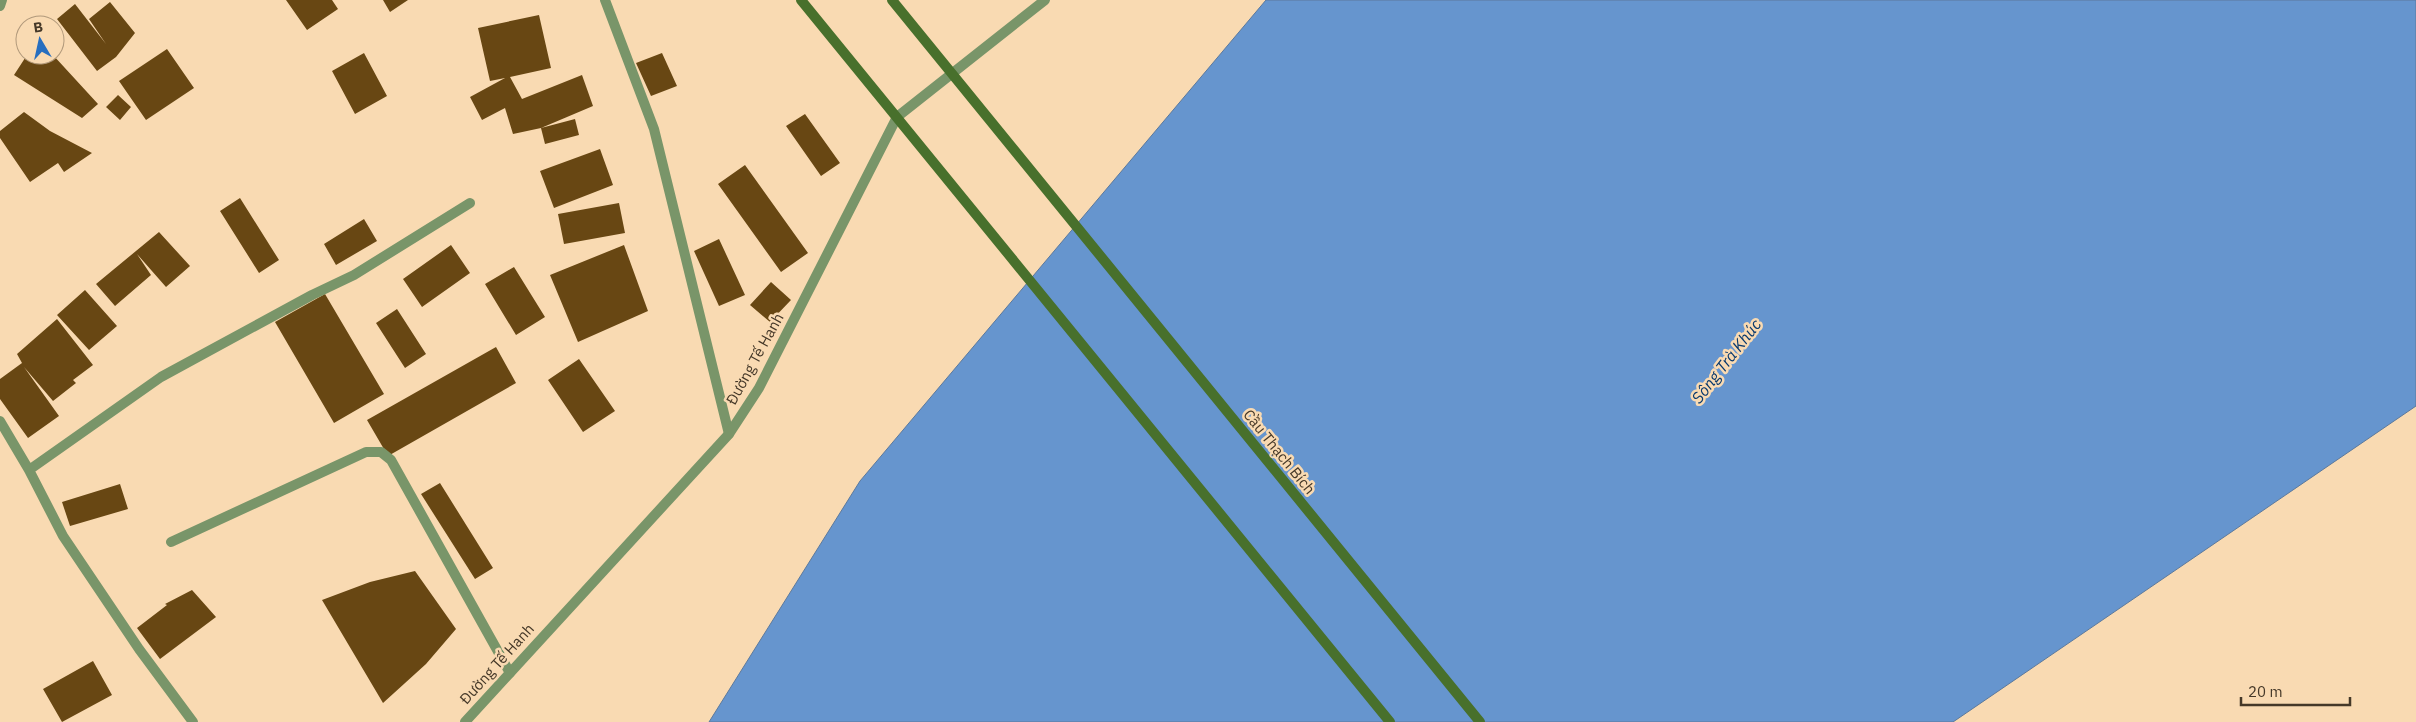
<svg xmlns="http://www.w3.org/2000/svg" width="2416" height="722" font-family="'IBM Plex Sans',sans-serif">
<rect width="100%" height="100%" fill="#f9dab2"/>
<!-- water -->
<path fill="#6695ce" stroke="#5c799c" d="M1266 0H2416V406L1953 722H709L860 481Z"/>
<!-- building -->
<path fill="#684713" d="M286 0H332L338 9 307 30Z
M383 0H408L390 12Z
M110 2 135 33 116 57 97 71 57 19 75 4 106 44 89 19Z
M539 15 551 68 510 77 522 99 582 75 593 106 541 128 513 134 505 108 482 120 470 97 505 78 490 81 478 28Z
M167 49 194 88 146 120 119 81Z
M364 53 387 96 355 114 332 71Z
M662 53 677 86 651 96 636 63Z
M27 55H53L98 104 82 118 14 75Z
M118 95 131 107 120 120 106 107Z
M24 112 50 131 92 153 64 172 58 163 30 182 0 138V131Z
M805 114 840 163 821 176 786 126Z
M575 119 579 135 545 144 541 128Z
M600 149 613 185 554 208 540 171Z
M745 165 808 253 781 272 718 184Z
M240 198 279 260 259 273 220 211Z
M619 203 625 233 564 244 558 214Z
M364 219 377 241 336 265 324 244Z
M159 232 190 266 166 287 137 254 151 275 115 306 96 284Z
M719 239 745 295 719 306 694 251Z
M451 245 470 273 422 307 403 279Z
M624 245 648 311 578 342 550 275Z
M514 267 545 317 516 335 485 284Z
M771 282 791 300 770 322 750 305Z
M85 290 117 326 89 350 57 315Z
M325 294 384 394 334 423 275 322Z
M397 309 426 354 405 368 376 323Z
M57 319 93 365 73 380 76 383 53 401 24 367 59 416 28 438 0 399V379L22 363 17 354Z
M496 347 516 383 388 456 367 420Z
M579 359 615 411 583 432 548 380Z
M440 483 493 568 475 579 421 494Z
M120 484 128 509 70 526 62 502Z
M415 571 456 629 426 664 383 703 322 600 370 582Z
M192 590 216 617 160 659 137 628 167 605 165 604Z
M93 661 112 695 62 722 43 689Z"/>
<g fill="none" stroke-linecap="round" stroke-linejoin="round">
<!-- minor -->
<path stroke="#799569" stroke-width="10" d="M605 0 654 129 729 434
M0 6 2 0
M0 421 29 470 63 536 139 649 193 722
M29 470 161 377 312 295 354 275 470 203
M171 542 366 452H381L391 460 510 673"/>
<!-- tertiary -->
<path stroke="#799569" stroke-width="10" d="M465 722 729 434 759 388 897 117 1045 0"/>
<!-- secondary -->
<path stroke="#48702c" stroke-width="10" d="M801 0 1390 722
M892 0 1480 722"/>
</g>
<g text-anchor="middle" stroke-width="5" stroke-linejoin="round" paint-order="stroke">
<!-- street labels -->
<g font-size="15" fill="#453828" stroke="#f9dab2">
<text transform="translate(755 359) rotate(-61)" y="5">Đường Tế Hanh</text>
<text transform="translate(1279 452) rotate(51)" y="5">Cầu Thạch Bích</text>
<text transform="translate(497 664) rotate(-48)" y="5">Đường Tế Hanh</text>
</g>
<!-- water labels -->
<g font-size="16" font-style="italic" fill="#08396e" stroke="#f9dab2">
<text transform="translate(1726 361) rotate(-52)" y="6">Sông Trà Khúc</text>
</g>
</g>
<!-- north arrow -->
<g transform="translate(40 40) rotate(351)"><circle r="24" fill="#f9dab2" stroke="#b1997b"/>
<path d="M0-4L9 19L0 12L-9 19Z" fill="#276ebf"/>
<text y="-8" font-size="14" font-weight="bold" text-anchor="middle" fill="#453828">B</text>
</g>
<!-- scale -->
<path d="M2241 697v8h109v-8" fill="none" stroke="#453828" stroke-width="2.5"/>
<text x="2248" y="697" font-size="15" fill="#453828" stroke="#f9dab2" stroke-width="4" paint-order="stroke">20 m</text>
</svg>
